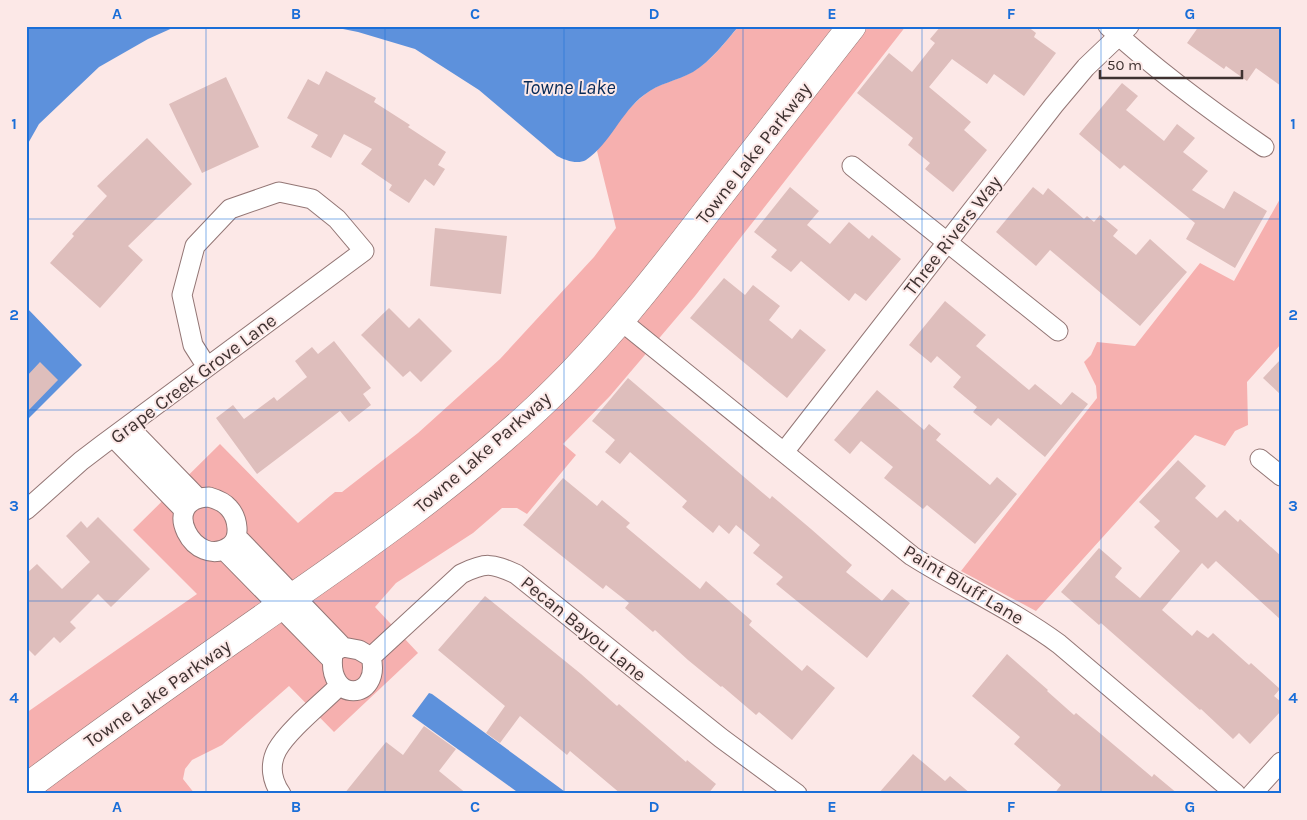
<svg xmlns="http://www.w3.org/2000/svg" width="1307" height="820" font-family="Karla,sans-serif">
<rect width="100%" height="100%" fill="#fce8e7"/>
<!-- green -->
<path fill="#f6b0af" d="M739 26H906L695 296 610 396 563 444 576 455 527 514 517 508H502L473 533 396 583 375 607 418 653 334 732 289 686 222 745 192 760 185 769 183 779 195 794H26V713L197 594 133 530 220 444 298 523 330 496 335 492H342L418 433 500 359 594 257 616 228 597 151C611 132 625 110 644 95 658 83 677 81 692 72 711 62 725 42 739 26Z
M1281 197V344L1247 382 1248 425 1235 431 1225 446 1195 435 1036 611 961 571 1097 398 1096 386 1084 362 1091 355 1097 342 1135 346 1200 263 1234 281Z"/>
<!-- water -->
<path fill="#5d91dc" d="M26 26H177L148 39 99 67 39 124 26 147Z
M328 26H739C725 42 711 61 693 72 677 81 659 83 644 95 621 112 610 144 586 160 577 165 565 160 557 156L479 90 415 49 358 32Z
M26 307 82 365 26 421Z
M429 693 432 694 568 794H520L412 716Z"/>
<!-- building -->
<path fill="#debebc" d="M941 26H1027L1036 33 1034 37 1056 53 1024 96 994 74 987 84 952 59 929 87 971 122 964 130 987 150 953 192 925 169 930 163 908 145 913 138 857 93 889 53 912 72 935 43 930 39Z
M1199 26H1281V86L1256 68 1247 81 1226 66 1224 69 1187 43Z
M326 71 376 98 374 102 410 125 408 127 446 152 438 165 445 169 434 186 425 179 409 203 389 190 392 185 361 164 372 149 344 134 331 158 311 147 318 135 287 118 308 79 319 85Z
M226 77 259 147 202 173 169 104Z
M1122 83 1138 96 1126 110 1164 141 1177 124 1195 138 1183 152 1208 171 1192 190 1224 209 1234 191 1267 211 1235 268 1186 239 1195 223 1124 165 1120 169 1079 134Z
M147 138 192 184 128 246 143 260 100 308 50 263 74 236 72 234 107 196 97 186Z
M790 187 819 211 807 225 830 244 849 222 869 239 872 235 901 259 866 301 855 293 849 301 801 261 791 272 771 257 777 250 754 232Z
M1033 187 1043 195 1048 188 1084 219 1087 216 1094 222 1100 215 1118 230 1113 236 1136 255 1150 239 1187 272 1140 326 1050 250 1036 266 996 232Z
M435 228 507 236 501 294 430 286Z
M724 278 745 295 753 285 780 306 769 320 792 339 800 329 826 350 787 398 690 318Z
M945 301 986 335 976 346 1029 390 1035 384 1061 405 1072 392 1088 404 1045 457 998 418 991 426 973 412 977 407 953 387 961 377 937 356 931 363 909 345Z
M389 308 409 328 419 318 452 351 421 382 410 371 403 377 361 335Z
M334 341 371 388 363 394 371 405 349 422 340 411 257 474 216 418 233 405 244 419 274 397 277 401 307 377 295 361 312 347 318 354Z
M1281 359V395L1263 378Z
M40 362 58 380 26 413V377Z
M628 378 770 499 772 496 811 529 852 565 846 572 882 601 892 589 910 603 867 658 776 584 783 577 753 553 760 545 736 525 729 534 719 525 713 533 682 507 687 501 630 452 620 464 605 452 615 440 592 421Z
M877 390 924 430 929 424 941 434 936 440 990 485 997 477 1017 494 975 544 927 505 923 509 884 478 893 467 861 441 850 454 834 440Z
M1178 460 1206 486 1195 498 1217 518 1225 510 1238 522 1240 519 1281 556V620L1216 561 1208 569 1202 563 1162 610 1192 636 1197 630 1208 638 1213 633 1249 665 1251 663 1280 689 1274 696 1281 702V711L1250 744 1239 733 1233 739 1201 709 1200 710 1101 623 1099 625 1061 592 1099 548 1122 568 1115 577 1140 598 1180 551 1154 527 1160 521 1139 502Z
M563 478 597 506 602 500 630 523 626 527 700 589 706 581 752 621 749 625 802 671 807 665 835 688 792 740 759 712 756 715 722 686 721 687 688 660 655 630 653 632 625 608 629 603 606 585 603 589 523 525Z
M98 517 150 569 111 607 98 594 70 622 76 628 60 643 54 637 35 656 26 647V574L37 564 62 589 90 562 66 536 81 521 87 528Z
M485 596 581 674 617 706 619 704 686 762 687 760 716 784 708 794H621L570 751 567 755 520 716 500 743 486 733 505 706 438 650Z
M1007 654 1048 690 1047 691 1074 715 1076 713 1152 777 1154 774 1178 794H1054L1061 785 1014 744 1020 737 972 696Z
M424 726 456 749 439 771 467 794H344L386 742 403 755Z
M913 754 945 781 950 776 971 794H878Z"/>
<g fill="none" stroke-linecap="round" stroke-linejoin="round">
<defs>
<path id="street" d="M1108 26C1157 71 1210 110 1264 147
M852 166 1058 331
M620 320 912 556C961 587 1013 610 1059 644L1236 794
M128 426 198 498
M113 437 184 510
M784 452 1054 105 1086 67 1129 26
M1260 459 1281 476
M209 497C216 499 224 502 229 508 238 518 241 538 230 546 195 572 156 499 209 497Z
M26 510 81 461 102 445 364 251 337 219 312 199 279 192 230 209 195 246 182 295 193 345 207 367
M237 537 343 647
M224 550 332 660
M343 647 359 650 371 657C382 700 326 705 333 654L337 650Z
M371 657 461 574C486 562 491 563 516 574L721 738 797 794
M281 794C272 781 269 765 277 750 288 730 322 703 339 686
M1252 794 1281 762"/>
<path id="secondary" d="M26 788C108 726 192 668 276 609 367 546 457 483 537 408 601 348 655 279 708 210 756 149 804 88 852 26"/>
</defs>
<!-- street casing -->
<use href="#street" stroke="#937675" stroke-width="21"/>
<!-- secondary casing -->
<use href="#secondary" stroke="#937675" stroke-width="29"/>
<!-- street -->
<use href="#street" stroke="#fff" stroke-width="19"/>
<!-- secondary -->
<use href="#secondary" stroke="#fff" stroke-width="28"/>
</g>
<!-- grid -->
<path fill="none" stroke="#1a6ed8" stroke-width="1" stroke-opacity="0.55" d="M206 26V794M385 26V794M564 26V794M743 26V794M922 26V794M1101 26V794M26 219H1281M26 410H1281M26 601H1281"/>
<g text-anchor="middle" stroke-width="4" stroke-linejoin="round" paint-order="stroke">
<!-- street labels -->
<g font-size="19" fill="#3f3231" stroke="#fce8e7">
<text transform="translate(753 153) rotate(-52)" y="7">Towne Lake Parkway</text>
<text transform="translate(952 235) rotate(-52)" y="7">Three Rivers Way</text>
<text transform="translate(193 378) rotate(-37)" y="7">Grape Creek Grove Lane</text>
<text transform="translate(482 452) rotate(-41)" y="7">Towne Lake Parkway</text>
<text transform="translate(964 584) rotate(31)" y="7">Paint Bluff Lane</text>
<text transform="translate(584 628) rotate(39)" y="7">Pecan Bayou Lane</text>
<text transform="translate(157 693) rotate(-35)" y="7">Towne Lake Parkway</text>
</g>
<!-- water labels -->
<g font-size="20" font-style="italic" fill="#062a58" stroke="#fce8e7">
<text x="569" y="94">Towne Lake</text>
</g>
</g>
<!-- border -->
<rect width="1307" height="820" fill="none" stroke="#fce8e7" stroke-width="55"/>
<!-- scale -->
<path d="M1100 70v8h142v-8" fill="none" stroke="#3f3231" stroke-width="2.5"/>
<text x="1107" y="70" font-size="15" fill="#3f3231" stroke="#fce8e7" stroke-width="4" paint-order="stroke">50 m</text>
<rect x="28" y="28" width="1252" height="764" fill="none" stroke="#1a6ed8" stroke-width="2"/>
<g font-size="16" text-anchor="middle" font-weight="bold" fill="#1a6ed8">
<text x="117" y="19">A</text>
<text x="296" y="19">B</text>
<text x="475" y="19">C</text>
<text x="654" y="19">D</text>
<text x="832" y="19">E</text>
<text x="1011" y="19">F</text>
<text x="1190" y="19">G</text>
<text x="14" y="129">1</text>
<text x="1293" y="129">1</text>
<text x="14" y="320">2</text>
<text x="1293" y="320">2</text>
<text x="14" y="511">3</text>
<text x="1293" y="511">3</text>
<text x="14" y="703">4</text>
<text x="1293" y="703">4</text>
<text x="117" y="812">A</text>
<text x="296" y="812">B</text>
<text x="475" y="812">C</text>
<text x="654" y="812">D</text>
<text x="832" y="812">E</text>
<text x="1011" y="812">F</text>
<text x="1190" y="812">G</text>
</g>
</svg>
